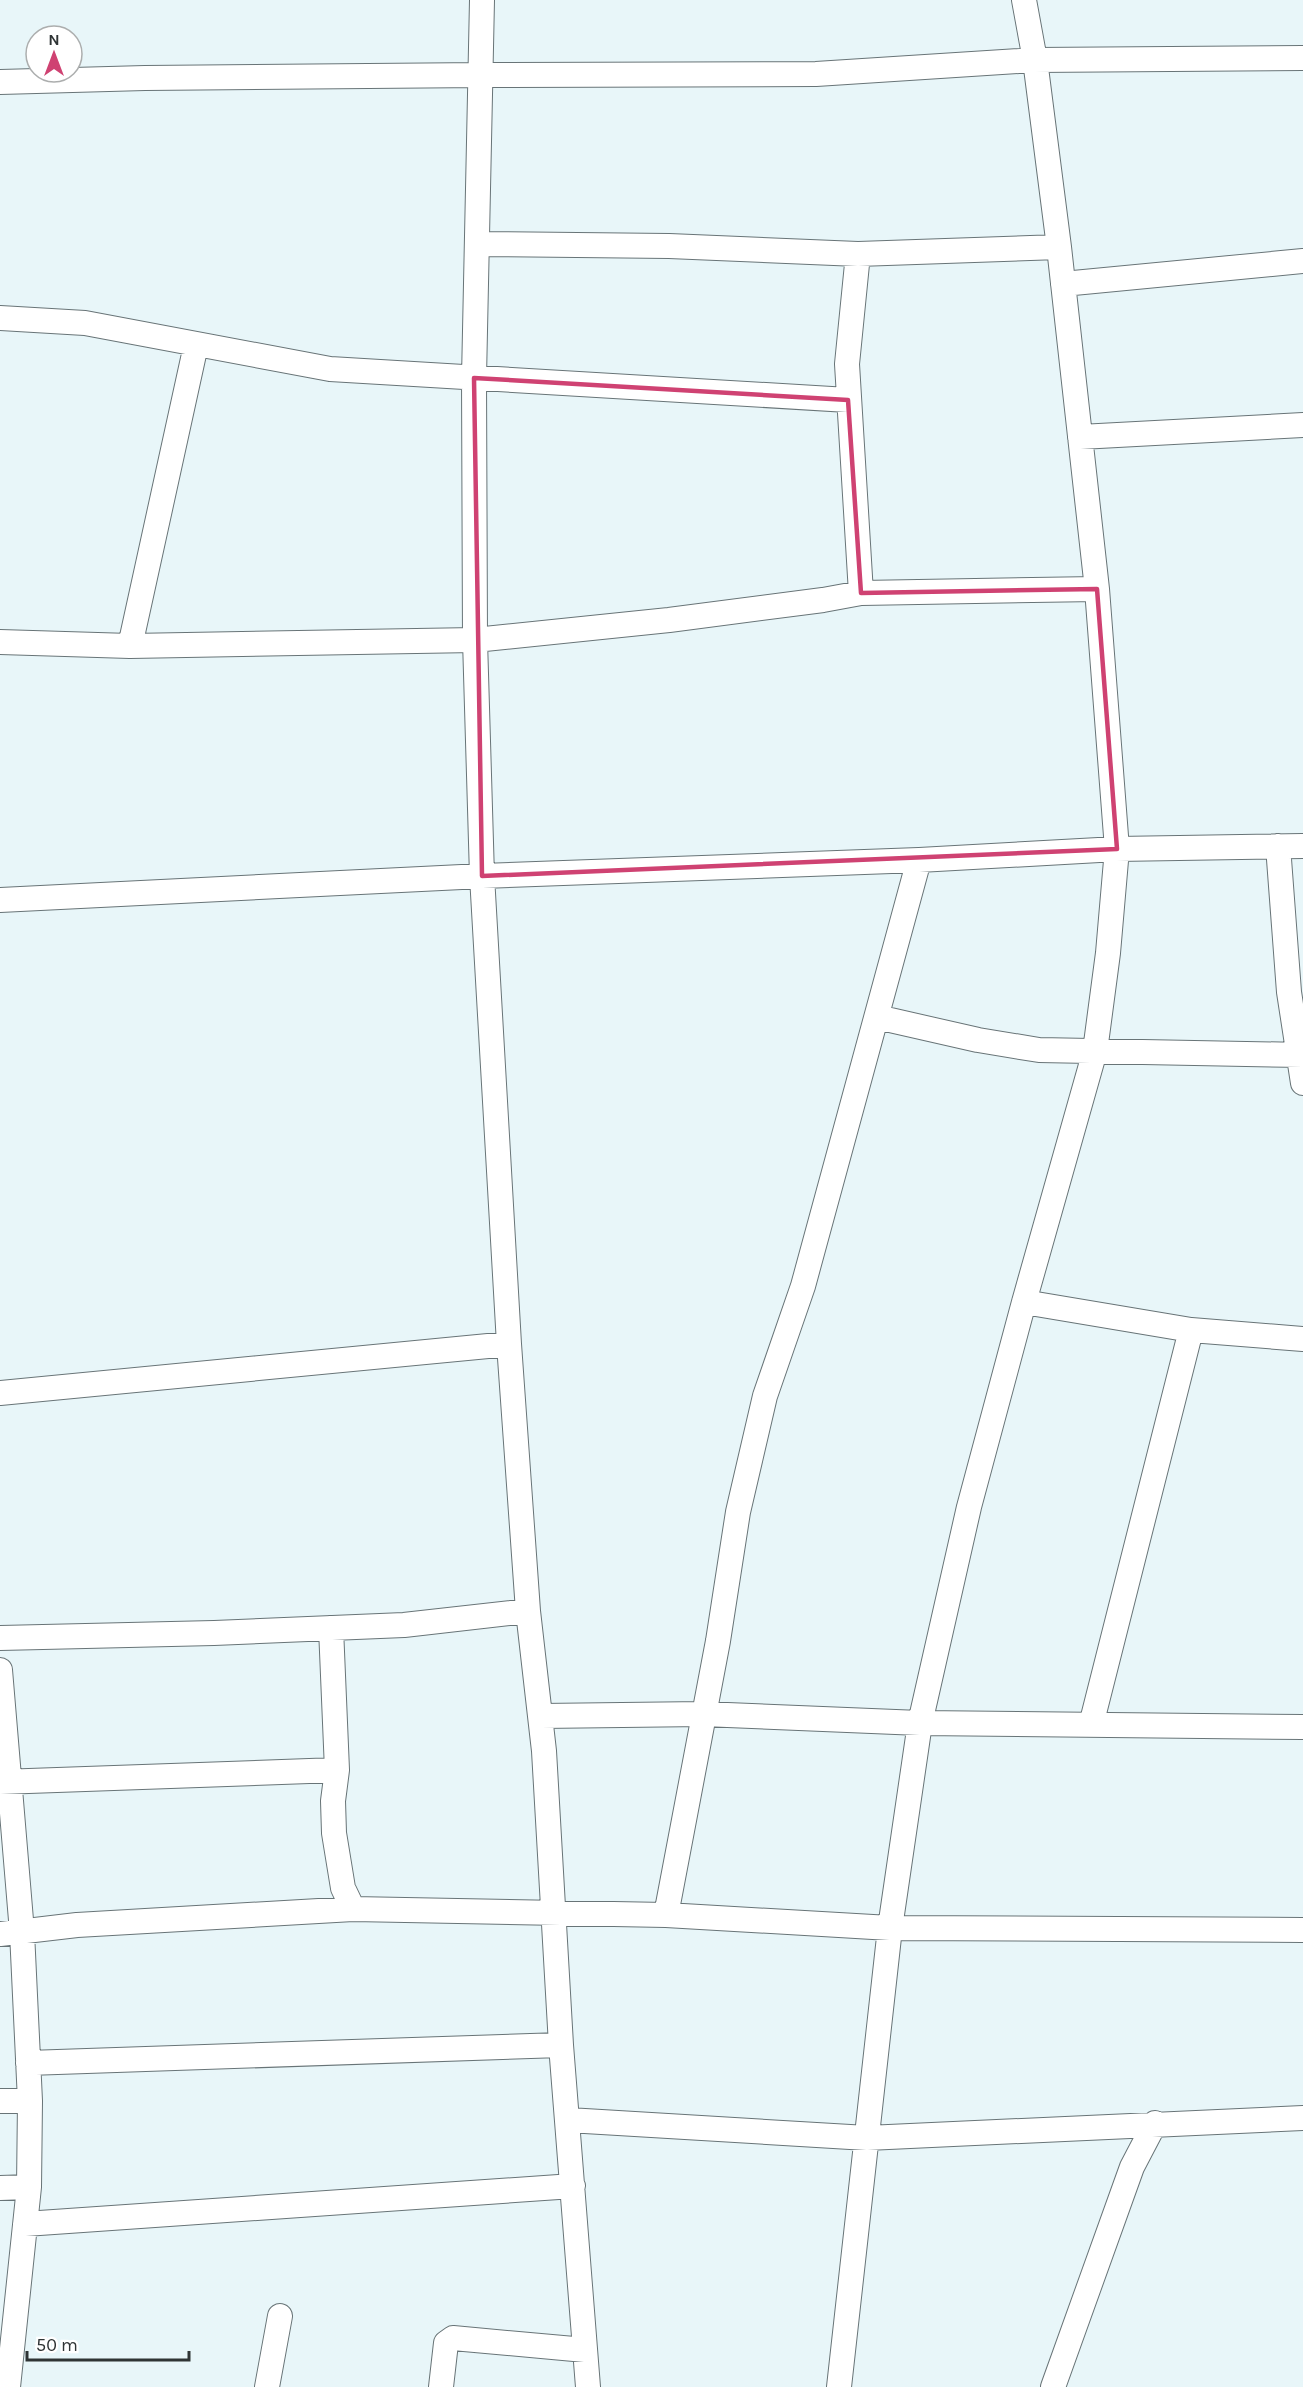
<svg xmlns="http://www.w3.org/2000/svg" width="1303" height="2387" font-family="Karla,sans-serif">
<rect width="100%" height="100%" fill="#e8f6f9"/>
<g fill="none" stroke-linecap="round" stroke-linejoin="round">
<defs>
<path id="minor" d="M482 0 474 378 475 640 482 876 509 1344 528 1611 544 1751 561 2045 588 2387
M0 82 145 78 482 75 816 74 1035 60 1303 58
M478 244 669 246 858 254 1059 247
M858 254 847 364 861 593
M1063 284 1303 261
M0 318 85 323 330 369 848 400
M1080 437 1303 425
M0 642 130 646 475 640 669 620 823 600 861 593 1097 589
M130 646 196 345
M1278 846 1289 992 1303 1083
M0 900 482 876 919 860 1117 849 1303 846
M877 1017 978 1040 1039 1050 1303 1055
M1024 1302 1191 1330
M0 1393 509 1344
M331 1628 337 1770 333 1801 334 1833 343 1888 353 1909
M0 1638 214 1633 404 1625 528 1611
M0 1670 22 1932 30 2101 29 2187 8 2387
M541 1716 703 1714 920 1723 1303 1727
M1091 1725 1191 1330 1303 1339
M0 1782 337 1770
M666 1915 718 1641 738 1512 765 1396 803 1286 919 860
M0 1934 77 1925 353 1909 666 1915 890 1928 1303 1930
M28 2063 561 2045
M0 2101H30
M568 2120 867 2138 1303 2118
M0 2188 29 2187
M25 2224 573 2186
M267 2387 280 2316
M441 2387 446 2343 453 2338 585 2350
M839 2387 890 1928 920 1723 969 1507 1024 1302 1095 1051 1108 953 1117 849 1097 589 1059 247 1035 60 1024 0
M1053 2387 1132 2167 1155 2123"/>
</defs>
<!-- minor casing -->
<use href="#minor" stroke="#687477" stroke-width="26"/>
<!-- minor -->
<use href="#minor" stroke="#fff" stroke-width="24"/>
</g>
<!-- marked area -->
<path fill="none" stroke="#cf4272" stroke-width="4.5" stroke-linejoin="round" d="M474 378 848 400 861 593 1097 589 1117 849 482 876Z"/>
<!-- north arrow -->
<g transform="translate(54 54)"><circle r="28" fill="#ffffff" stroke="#acaeae" stroke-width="1.5"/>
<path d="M0-4.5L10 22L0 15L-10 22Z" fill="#cf4272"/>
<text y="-9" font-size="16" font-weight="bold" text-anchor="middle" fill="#2f3435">N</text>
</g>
<!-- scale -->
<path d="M27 2351v9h162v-9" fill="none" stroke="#2f3435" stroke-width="3"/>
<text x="36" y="2351" font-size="18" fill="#2f3435" stroke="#ffffff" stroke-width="4.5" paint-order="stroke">50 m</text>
</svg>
